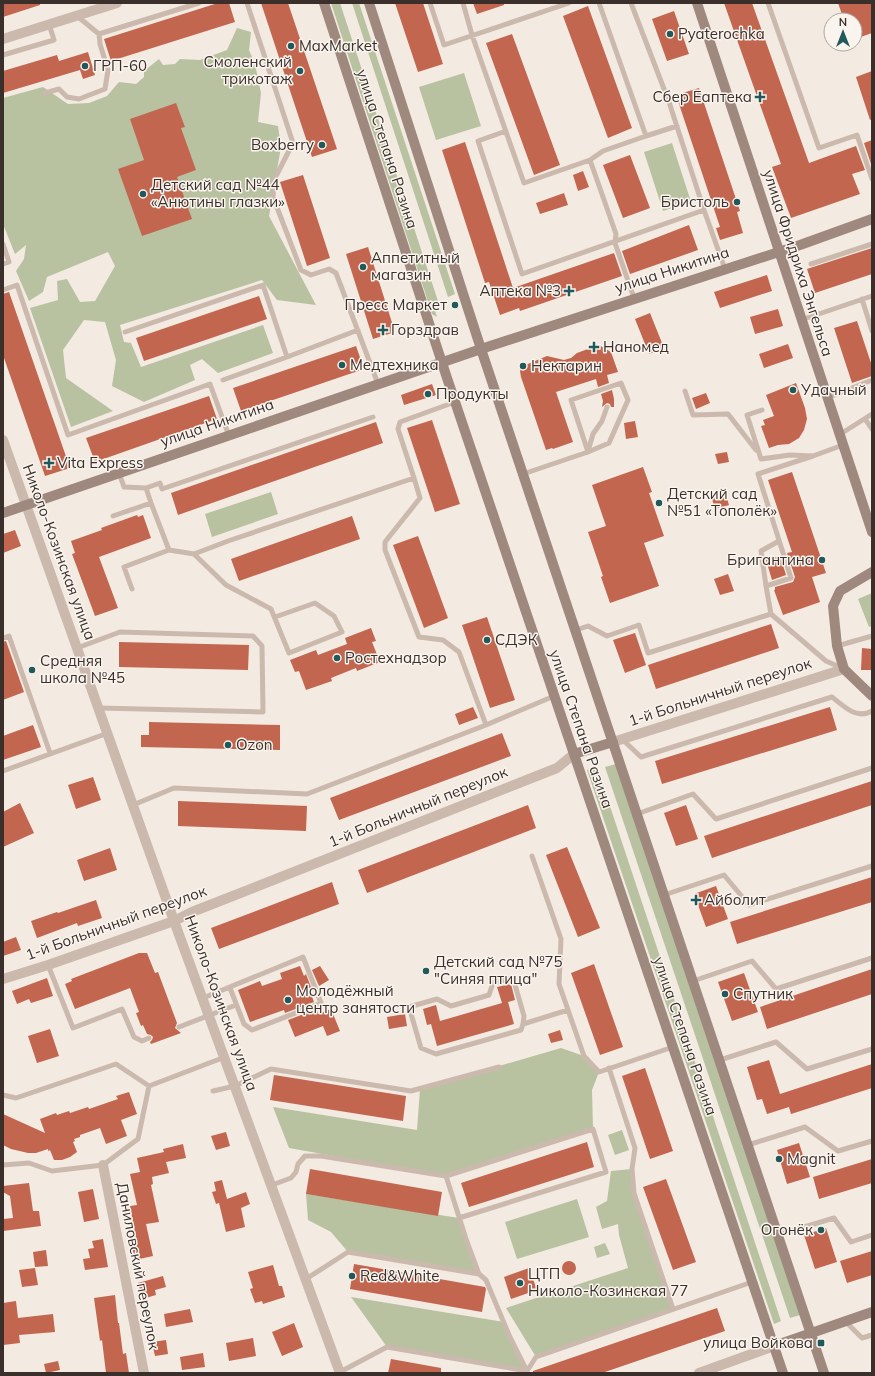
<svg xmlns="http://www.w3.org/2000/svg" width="875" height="1376" font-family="Mulish,sans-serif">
<rect width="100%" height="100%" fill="#f3eae1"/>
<!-- green -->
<path fill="#b8c2a1" d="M331 3H340L438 301 433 304 437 317 432 314Z
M352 3H359L455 294 448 297Z
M237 28 251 32 249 50 255 64 261 93 258 122 278 126 281 147 269 216 316 305 277 300 262 280 120 325 124 342 131 343 141 367 263 325 273 353 218 373 202 359 190 365 195 380 144 402 112 386 116 360 105 322 84 320 63 350 66 378 113 411 71 427 30 308 58 300 57 281 67 279 80 302 95 301 115 266 108 252 47 277 43 292 29 301 16 271 24 259 26 245 15 254 3 224V98L43 87 68 104 89 103 107 96 119 82 136 84 144 77V71L159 59 163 65 175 64 180 59 200 60 227 50Z
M464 73 481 126 436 140 419 87Z
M672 143 691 202 663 211 644 152Z
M271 492 278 514 212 537 205 514Z
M872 593V626L869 627 858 599Z
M616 764 800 1315 790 1318 605 767Z
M597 767 781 1321 774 1324 587 770Z
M561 1048 584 1056 599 1072 592 1090 593 1129 446 1176 289 1148 273 1107 417 1130 420 1089Z
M622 1130 629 1150 615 1155 608 1135Z
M632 1169 634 1193 673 1309 536 1357 506 1308 628 1268 619 1235 618 1224 602 1229 596 1207 607 1201 611 1171Z
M306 1194 459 1218 479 1274 348 1252 331 1232 308 1220Z
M577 1199 589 1237 517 1259 505 1222Z
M605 1243 610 1254 597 1258 594 1247Z
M351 1297 504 1322 527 1371 387 1347Z"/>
<!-- building -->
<path fill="#c3664f" d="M3 3H40V5L3 17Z
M218 3H229L235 22 111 61 104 39Z
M261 3H288L337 149 312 157Z
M395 3H423L443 64 418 72Z
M473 3H504V5L477 14Z
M724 3H752L809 163 856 146 865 170 852 174 860 194 791 218 772 167 781 164Z
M838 3H872V33L855 39V20H844Z
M588 6 632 128 608 138 563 16Z
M674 11 689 54 667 61 652 19Z
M512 34 560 165 534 175 486 43Z
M88 52 95 75 83 79 80 70 3 93V71L57 55 59 61Z
M872 71V119L870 120 856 77Z
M699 88 740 211 737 212 743 233 720 240 716 228 720 227 676 95Z
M176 103 185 127 181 128 196 170 177 177 192 219 142 236 118 169 144 160 130 119Z
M872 140V167L864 143Z
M465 142 513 288 614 253 622 276 520 311 519 308 500 315 489 282 485 283 442 150Z
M630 155 650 208 623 218 603 165Z
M583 171 589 187 578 191 573 175Z
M303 175 330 258 307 266 280 182Z
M564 193 568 205 540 214 536 203Z
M689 225 698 250 630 274 622 251Z
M368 247 395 332 373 339 346 254Z
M872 248V274L815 293 807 269Z
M767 275 772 291 720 308 714 292Z
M9 292 70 468 45 476 3 355V294Z
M259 296 267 319 144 361 136 338Z
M778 309 783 326 755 334 750 317Z
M650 313 664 348 649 354 635 319Z
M857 321 872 366V376L852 383 834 328Z
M788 344 793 358 764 368 759 354Z
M599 345 611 352 618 372 607 375 609 383 598 387 596 379 556 392 573 442 553 449 552 448 546 450 521 377 520 371 523 366 547 356 564 360 571 358 577 353Z
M356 346 364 369 241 411 233 388Z
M796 383 805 408 807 419 804 430 799 438 789 444 778 445 769 448 761 426 765 425 763 420 774 416 766 395Z
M432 384 436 395 404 405 401 395Z
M612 390 614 399V407H611L610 404 607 403 602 407 603 401 601 394Z
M706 393 710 403 696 409 692 398Z
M209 396 217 419 95 462 86 438Z
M432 420 460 504 435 512 407 428Z
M635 421 638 437 626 439 624 423Z
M376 422 383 443 178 515 171 493Z
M727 452 729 462 718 464 715 454Z
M643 467 652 492 649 493 664 536 644 543 659 586 610 603 601 577 603 576 588 532 606 526 592 485Z
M792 472 826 573 812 577 820 602 783 615 774 590H775V587L793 582 795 577 787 553 792 552 768 480Z
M726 495 729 505 715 509 712 499Z
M137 515 138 517 143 515 151 538 99 557 118 608 95 616 72 554 75 553 71 541 102 530 101 528Z
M352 516 360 539 239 581 231 559Z
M15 530 21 546 3 553V534Z
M418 536 448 618 424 628 393 545Z
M780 556 786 575 772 580 766 560Z
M728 574 734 591 720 595 714 579Z
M487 617 515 700 490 708 462 625Z
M771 624 779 648 656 689 648 665Z
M371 628 376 641 372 642 380 662 357 671 356 668 331 678 332 681 306 690 299 671 295 672 290 660 316 650 318 655 347 644 345 638Z
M635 633 646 665 625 673 613 640Z
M6 641 24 692 3 700V642Z
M119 642 249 645 248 670 119 667Z
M862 648 872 649V670H861Z
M473 707 478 718 459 725 455 714Z
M830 707 837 730 662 784 655 761Z
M149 722 280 725V750L141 747V735H149Z
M33 725 41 747 3 760V736Z
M502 733 511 756 339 820 330 798Z
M93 777 101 800 76 809 68 785Z
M872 781V805L712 858 704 836Z
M178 801 307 806 306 831 178 826Z
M20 803 34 833 3 847V812Z
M528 805 536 828 367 893 358 870Z
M686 805 698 839 676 846 664 813Z
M567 847 600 928 578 937 546 855Z
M110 848 117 870 84 881 77 860Z
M872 877V902L737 944 730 922Z
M332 882 339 904 219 949 211 928Z
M716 886 728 919 706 927 694 894Z
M96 900 102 918 78 926 77 923 37 938 31 921 57 912 58 913Z
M16 937 21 950 3 956V942Z
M139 953H147L155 973 158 972 177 1023 175 1028 181 1033 151 1044 150 1042 152 1040 153 1037 151 1035 147 1034 143 1025 141 1026 136 1013 139 1012 130 988 75 1009 65 984 72 981 71 979Z
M594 964 623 1047 600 1055 571 973Z
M300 966 304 976 306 974 312 990 310 991 314 1002 285 1013 284 1010 250 1022 238 990 260 981 262 986 282 979 280 973Z
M320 966 329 980 319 986 312 970Z
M872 969V994L767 1029 760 1007Z
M744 973 758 1012 732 1021 718 982Z
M47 978 53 996 31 1003 29 999 17 1004 12 991Z
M511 984 515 1000 508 1002 514 1024 437 1046 431 1024 427 1025 423 1009 436 1005 440 1021 502 1003 497 987Z
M317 1009 318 1014 331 1009 340 1031 327 1036 323 1026 295 1037 288 1020Z
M405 1014 407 1026 389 1029 387 1017Z
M50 1029 59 1056 37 1063 28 1036Z
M560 1030 563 1040 551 1043 548 1034Z
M769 1060 780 1094 872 1064V1088L791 1114 789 1107 767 1114 762 1099 757 1100 747 1067Z
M645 1068 673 1151 650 1159 622 1076Z
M274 1075 406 1096 403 1121 270 1100Z
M129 1092 137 1114 121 1120 127 1136 106 1144 100 1128 80 1135V1137L74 1139 75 1141 73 1142 77 1152 70 1157 62 1160H54L50 1150 48 1151V1149L36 1153H28L11 1149 3 1145V1114L45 1133 40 1119 56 1113 57 1115 69 1111 70 1113 88 1107 89 1109 118 1099 116 1096Z
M226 1132 230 1146 216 1150 211 1136Z
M587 1142 594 1167 469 1207 461 1183Z
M799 1143 810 1177 787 1184 777 1150Z
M183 1144 186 1158 166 1162 169 1173 152 1177 153 1184 151 1185 159 1222 146 1224 153 1256 135 1260 131 1244 137 1243 130 1206 137 1205 130 1174 140 1172 137 1158 164 1152 163 1149Z
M872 1159V1183L819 1199 813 1177Z
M310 1169 442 1192 438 1216 306 1194Z
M666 1179 696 1262 673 1270 643 1187Z
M222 1180 227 1199 246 1192 250 1204 241 1208 245 1227 226 1232 219 1203 216 1204 212 1192 216 1191 214 1182Z
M29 1183 33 1211H39L41 1226 3 1231V1219L13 1218 10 1196 3 1192V1186Z
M93 1189 99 1219 84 1222 78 1192Z
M826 1228 837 1262 815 1269 804 1235Z
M103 1239 108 1267 85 1270 83 1259 90 1258 88 1249 94 1248 92 1241Z
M46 1250 48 1266 35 1267 33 1252Z
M872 1251V1275L847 1283 840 1261Z
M562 1268a7 7 0 1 1 14 0a7 7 0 1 1-14 0Z
M354 1264 485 1287 486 1289 482 1312 350 1289Z
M273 1265 279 1286H282L285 1297 263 1304 262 1301 255 1303 250 1289 253 1288 248 1272Z
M35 1268 38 1285 22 1287 19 1270Z
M529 1268 537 1290 511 1299 504 1277Z
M163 1276 166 1287 155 1290 156 1295 142 1299 138 1283Z
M115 1295 118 1323H119L123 1354 126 1353 129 1373H106L102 1340 100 1341 94 1298Z
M16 1301 18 1318 53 1314 55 1332 19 1335 20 1343 3 1345V1303Z
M717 1308 725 1331 602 1373H533V1371Z
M190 1309 193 1322 166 1327 164 1314Z
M294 1323 303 1347 282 1356 272 1332Z
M253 1338 256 1356 229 1361 226 1343Z
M166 1340 168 1354 155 1356 152 1342Z
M203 1353 205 1367 182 1370 180 1357Z
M391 1359 441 1368V1373H388Z
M58 1361 60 1370 46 1373 44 1364Z"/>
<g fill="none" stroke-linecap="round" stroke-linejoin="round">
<!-- lane -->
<path stroke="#cbb9ad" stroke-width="5" d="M247 3 293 143 274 180 273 197 301 270 311 275 329 269 336 273 378 384
M430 3 444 45 569 3
M463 3 472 35 524 183 590 160 603 151 646 136 599 3
M768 3 819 148 857 135 872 179
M77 16 99 34 199 3
M3 55 54 40 49 24
M45 93 59 89 67 97 79 99 105 89 108 70 100 44 99 34
M506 131 478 141 522 274 704 210 669 102 631 3
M646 136 677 126
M590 160 616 234 615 243 634 298
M704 210 725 269
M3 244 9 262 3 264
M811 264 872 244
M3 290 17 285 68 435 210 384 229 436
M862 299 872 331
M801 320 872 296
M125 332 263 285 287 357
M223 380 287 357 358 330
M685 391 693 415 728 414 756 450
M827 398 872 380
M762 410 747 415 761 459 790 455 813 456 843 445
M865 419 872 429
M839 435 872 414
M588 451 593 434 602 421 607 407
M813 456 758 474 791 578 766 586 771 614 826 661 842 668
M119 473 124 487 146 488
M523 474 588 452 609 443 628 400 621 383 571 400 588 452
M414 478 420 498 385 542V550L419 637 443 640 459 652 486 725
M151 503 146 488 160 483 162 489 373 417
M113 516 151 503 169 550 124 567 132 589
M169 550 194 554 228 541 414 478 398 429 400 422 455 402
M194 554 226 585 271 609 289 653 342 632 334 616 315 603 275 617
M766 586 761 551 779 541
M576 630 588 626 607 636 639 625 648 653 771 614
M3 638 9 636 50 753
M837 646 872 636
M77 648 120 632 253 636 262 646 263 712 99 708
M623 740 641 757 832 697C844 706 856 720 872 711
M3 771 108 733
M133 805 174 788 307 794 486 725 554 696
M637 814 693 794 716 819 872 768
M532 856 561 939 559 984 584 1056 599 1072 673 1047
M664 895 724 875 749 905 872 866
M48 965 73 1028 122 1009 134 1037 142 1041 149 1038
M693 981 752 961 776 989 872 958
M203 998 303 957 321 1003 252 1030 244 1024 230 988
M523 1024 524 1016 513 978 493 983 489 995 451 1006 437 999 409 1007 421 1048 436 1054 521 1030 523 1024 568 1010
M179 1027 236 1005
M720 1060 776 1042 807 1069 872 1049
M609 1068 635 1148 632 1169 634 1193 673 1309
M149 1086 225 1057
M213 1091 235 1086 271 1069 411 1091 499 1067
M3 1095 16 1098 116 1064 149 1086
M748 1145 805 1127 838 1151 872 1141
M3 1165 29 1163 52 1171 103 1165 138 1139 149 1086
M446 1176 467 1242 479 1274 486 1280 509 1335 527 1371 536 1357 752 1282
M272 1185 291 1178 296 1172 298 1164 305 1156H321L446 1176 593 1129 606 1172 459 1218
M778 1235 834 1218 851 1242 872 1235
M306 1279 348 1252 479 1274
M846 1322 862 1338 872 1335
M340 1372 387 1347 527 1371V1372"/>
<!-- street -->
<path stroke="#cbb9ad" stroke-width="10" d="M3 39 117 3
M3 440 174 921 340 1373
M613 742 844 669
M3 979 48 965 174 921 192 912 557 768 574 754
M103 1165 144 1373
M699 1373 774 1346"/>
<!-- secondary -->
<path stroke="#9f897e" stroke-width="10" d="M324 3 447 378 783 1373
M369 3 481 349 824 1373
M697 3 872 532
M3 513 481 349 800 245 872 219
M872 572 840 591 833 606 837 646 844 669 872 696
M574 754 613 742
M774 1346 872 1312"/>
</g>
<!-- markers -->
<g fill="#21595b" stroke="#faf4ee" stroke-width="1.5">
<circle cx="670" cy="34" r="4"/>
<circle cx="291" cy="46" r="4"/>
<circle cx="85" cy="66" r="4"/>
<circle cx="300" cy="71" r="4"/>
<path d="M758 91h4v4h4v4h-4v4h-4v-4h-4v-4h4z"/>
<circle cx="322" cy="145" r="4"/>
<circle cx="143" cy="194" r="4"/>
<circle cx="737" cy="202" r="4"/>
<circle cx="363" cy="267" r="4"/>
<path d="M567 285h4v4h4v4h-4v4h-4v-4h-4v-4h4z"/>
<circle cx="455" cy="305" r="4"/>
<path d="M381 324h4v4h4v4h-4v4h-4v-4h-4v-4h4z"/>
<path d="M592 341h4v4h4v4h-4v4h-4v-4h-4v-4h4z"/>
<circle cx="342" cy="365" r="4"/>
<circle cx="523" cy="366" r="4"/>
<circle cx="793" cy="390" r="4"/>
<circle cx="428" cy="394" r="4"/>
<path d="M47 457h4v4h4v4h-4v4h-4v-4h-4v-4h4z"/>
<circle cx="659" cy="503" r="4"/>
<circle cx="822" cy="560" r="4"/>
<circle cx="487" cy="640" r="4"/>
<circle cx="337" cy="658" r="4"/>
<circle cx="32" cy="670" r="4"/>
<circle cx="228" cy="745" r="4"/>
<path d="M694 894h4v4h4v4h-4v4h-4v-4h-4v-4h4z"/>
<circle cx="426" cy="971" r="4"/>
<circle cx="725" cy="994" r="4"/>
<circle cx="288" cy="1000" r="4"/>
<circle cx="779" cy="1159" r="4"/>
<circle cx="821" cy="1230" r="4"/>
<circle cx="352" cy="1276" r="4"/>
<circle cx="520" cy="1283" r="4"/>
<rect x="817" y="1339" width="8" height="8" rx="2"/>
</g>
<g text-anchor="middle" stroke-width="3" stroke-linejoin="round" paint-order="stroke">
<!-- poi labels -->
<g font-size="15" fill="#3a2f2b" stroke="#faf4ee" text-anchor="start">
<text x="678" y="39">Pyaterochka</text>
<text x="299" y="51">MaxMarket</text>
<text x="292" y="67" text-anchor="end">Смоленский<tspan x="292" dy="17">трикотаж</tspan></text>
<text x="93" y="71">ГРП-60</text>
<text x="752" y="102" text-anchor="end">Сбер Еаптека</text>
<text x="314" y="150" text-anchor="end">Boxberry</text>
<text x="151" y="190">Детский сад №44<tspan x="151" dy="17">«Анютины глазки»</tspan></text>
<text x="729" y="207" text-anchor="end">Бристоль</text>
<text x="371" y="263">Аппетитный<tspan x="371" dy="17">магазин</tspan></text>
<text x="561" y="296" text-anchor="end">Аптека №3</text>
<text x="447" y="310" text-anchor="end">Пресс Маркет</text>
<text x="391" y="335">Горздрав</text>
<text x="603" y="352">Наномед</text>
<text x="350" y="370">Медтехника</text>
<text x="531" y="371">Нектарин</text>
<text x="801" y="395">Удачный</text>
<text x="436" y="399">Продукты</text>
<text x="57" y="468">Vita Express</text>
<text x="667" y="499">Детский сад<tspan x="667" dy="17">№51 «Тополёк»</tspan></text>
<text x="814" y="565" text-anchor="end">Бригантина</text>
<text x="495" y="645">СДЭК</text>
<text x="345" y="663">Ростехнадзор</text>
<text x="40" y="666">Средняя<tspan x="40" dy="17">школа №45</tspan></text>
<text x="236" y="750">Ozon</text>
<text x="704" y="905">Айболит</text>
<text x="434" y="967">Детский сад №75<tspan x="434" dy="17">"Синяя птица"</tspan></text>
<text x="296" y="996">Молодёжный<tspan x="296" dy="17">центр занятости</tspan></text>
<text x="733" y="999">Спутник</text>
<text x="787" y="1164">Magnit</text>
<text x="813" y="1235" text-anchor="end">Огонёк</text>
<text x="528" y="1279">ЦТП<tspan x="528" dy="17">Николо-Козинская 77</tspan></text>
<text x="360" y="1281">Red&amp;White</text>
<text x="813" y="1348" text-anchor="end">улица Войкова</text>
</g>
<!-- street labels -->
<g font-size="15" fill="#3a2f2b" stroke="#faf4ee">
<text transform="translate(387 149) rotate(72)" y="5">улица Степана Разина</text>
<text transform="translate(798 263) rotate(72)" y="5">улица Фридриха Энгельса</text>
<text transform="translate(672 270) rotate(-18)" y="5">улица Никитина</text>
<text transform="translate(217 423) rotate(-19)" y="5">улица Никитина</text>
<text transform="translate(59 552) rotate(70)" y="5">Николо-Козинская улица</text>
<text transform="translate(720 692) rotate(-18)" y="5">1-й Больничный переулок</text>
<text transform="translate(581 729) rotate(71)" y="5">улица Степана Разина</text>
<text transform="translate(418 807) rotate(-22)" y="5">1-й Больничный переулок</text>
<text transform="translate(116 923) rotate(-20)" y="5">1-й Больничный переулок</text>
<text transform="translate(221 1003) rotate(70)" y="5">Николо-Козинская улица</text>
<text transform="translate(685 1036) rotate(71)" y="5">улица Степана Разина</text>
<text transform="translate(138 1266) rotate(79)" y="5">Даниловский переулок</text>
</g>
</g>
<!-- border -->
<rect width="875" height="1376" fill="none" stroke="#3a2f2b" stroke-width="8"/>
<!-- north arrow -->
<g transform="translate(843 32)"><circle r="19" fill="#faf4ee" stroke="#ada5a0"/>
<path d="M0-3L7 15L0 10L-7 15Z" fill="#21595b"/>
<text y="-6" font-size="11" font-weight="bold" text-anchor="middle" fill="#3a2f2b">N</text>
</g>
</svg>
